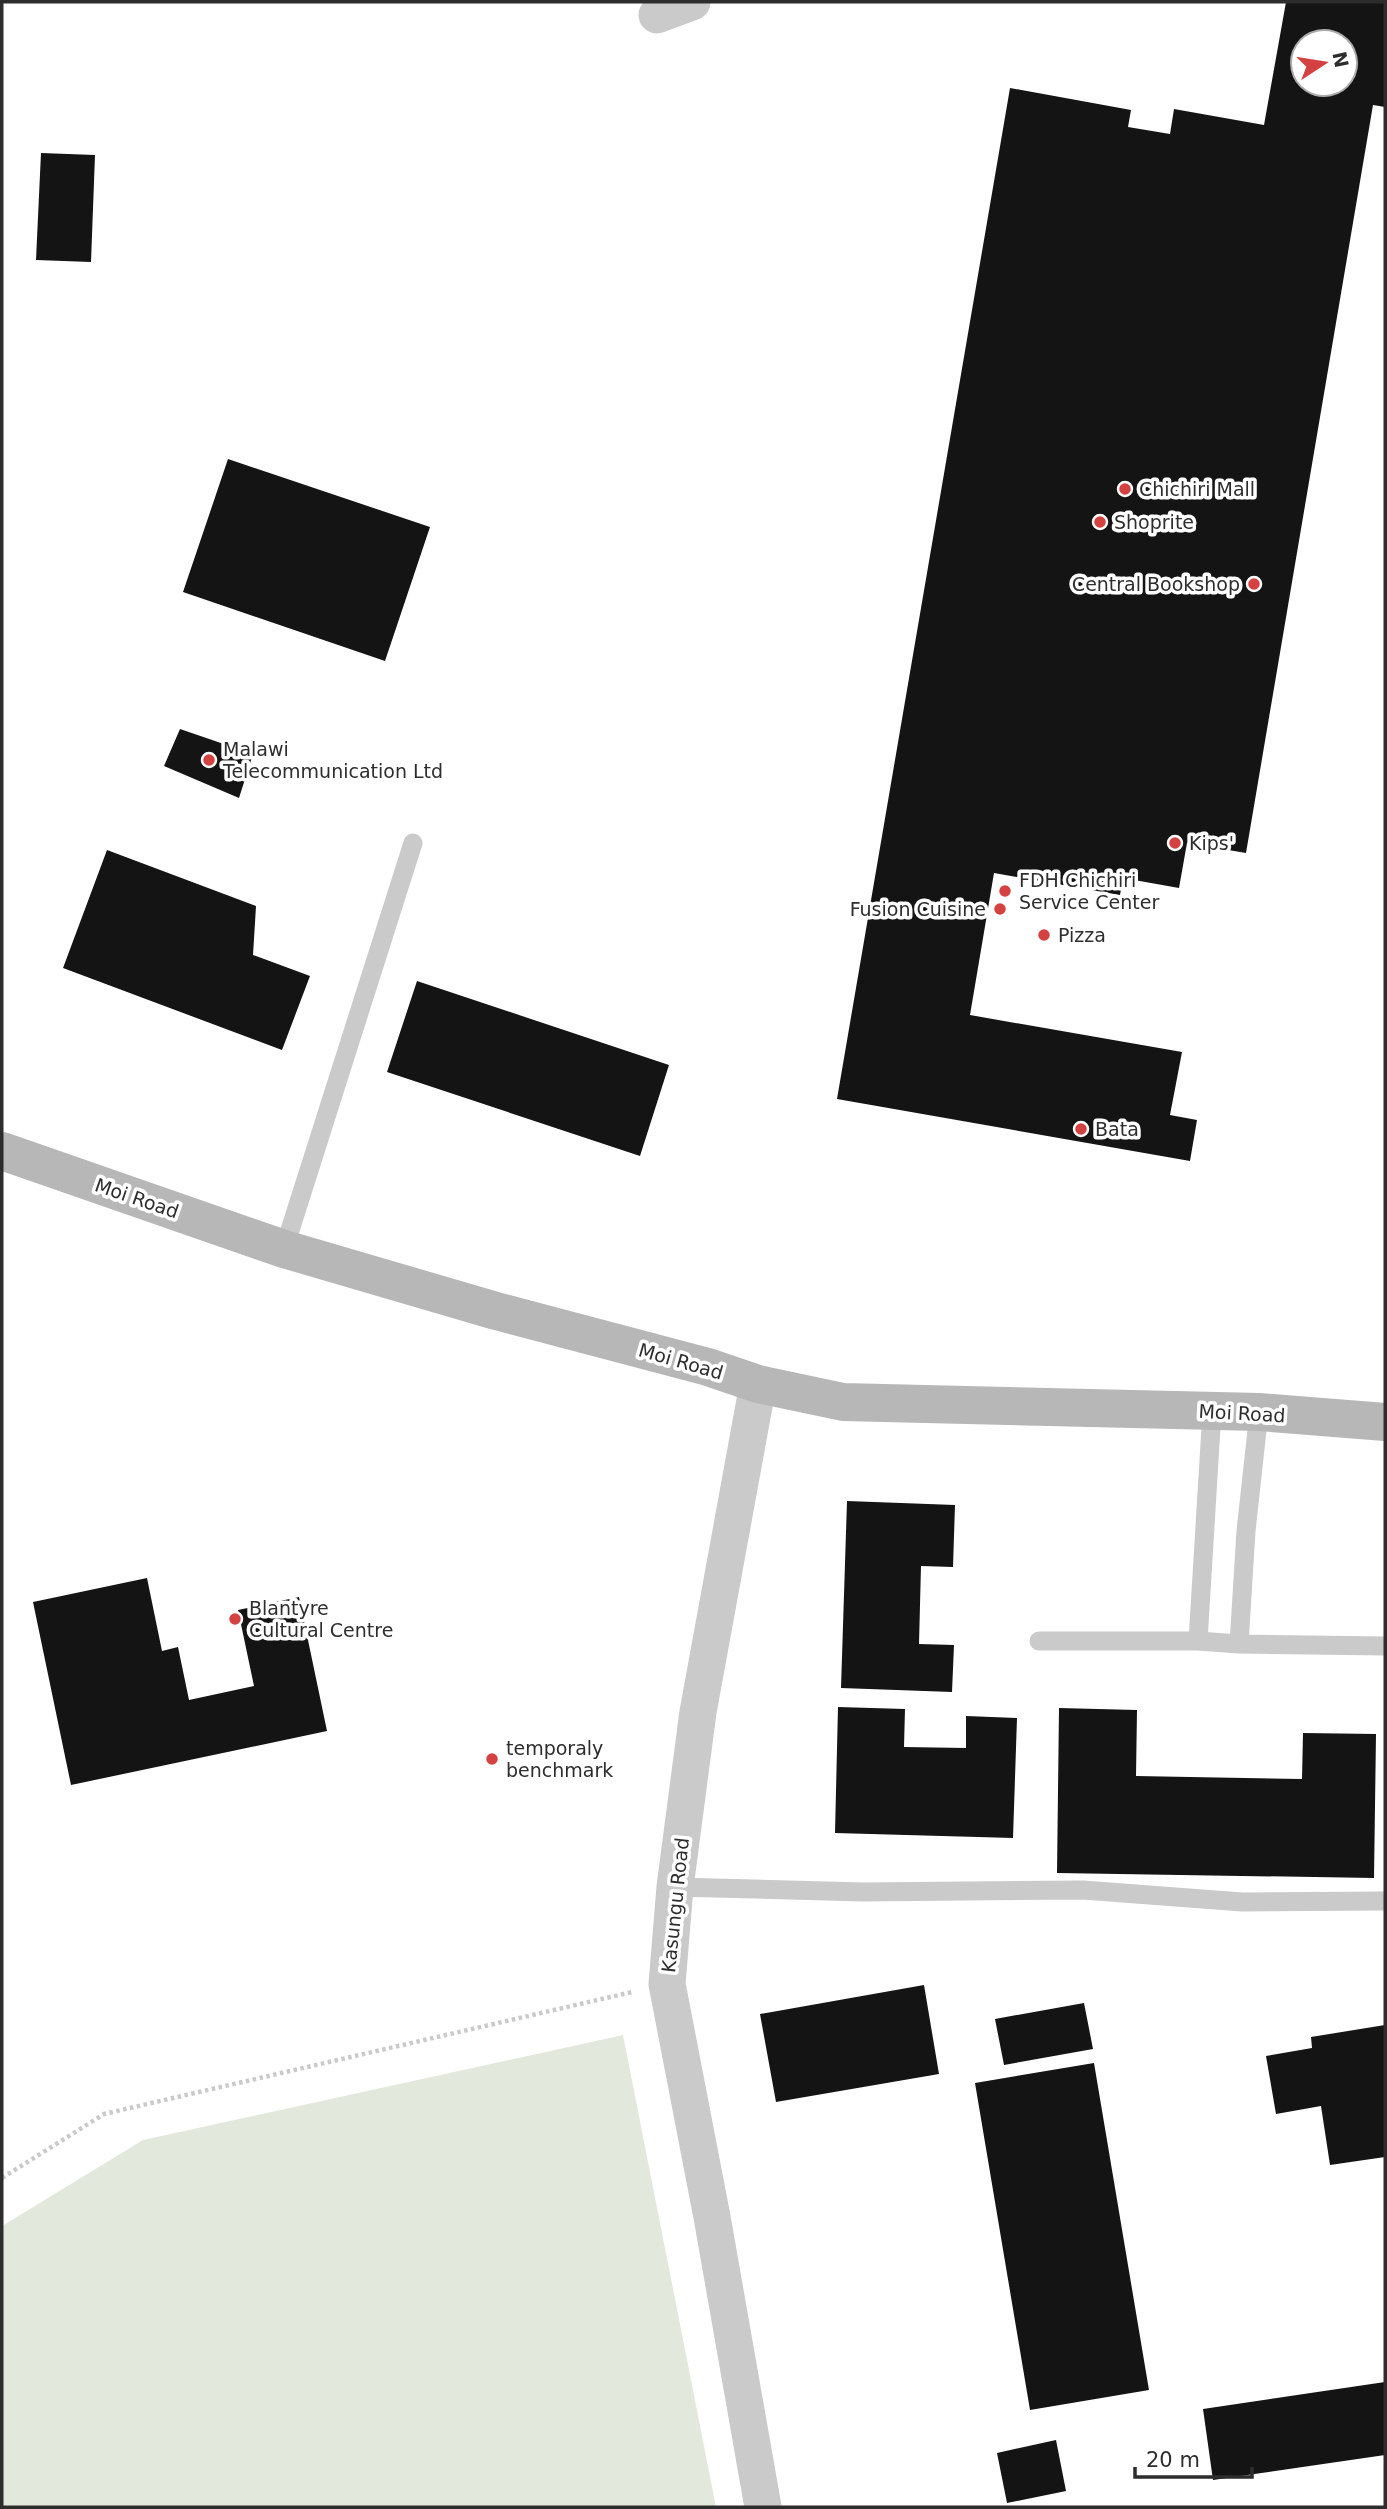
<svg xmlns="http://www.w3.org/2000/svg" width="1387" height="2509" font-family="'DejaVu Sans',sans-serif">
<rect width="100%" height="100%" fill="#fff"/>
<!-- green -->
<path fill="#e2e9dc" d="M623 2035 716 2507H2V2226L143 2140Z"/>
<!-- building -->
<path fill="#141414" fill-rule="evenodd" d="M1286 2H1385V107L1373 105 1246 853 1187 843 1179 888 1123 878 1120 895 994 873 970 1015 1182 1052 1170 1115 1197 1120 1190 1161 837 1099 1010 88 1131 110 1128 127 1170 134 1174 109 1264 125ZM1303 42H1345V84H1303Z
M41 153 95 155 91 262 36 260Z
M228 459 430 527 385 661 183 592Z
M180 729 253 754 239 798 164 766Z
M107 850 256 906 253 955 310 976 282 1050 63 968Z
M417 981 669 1065 640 1156 387 1072Z
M847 1501 955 1505 953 1567 921 1566 919 1644 954 1645 952 1692 841 1688Z
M147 1578 162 1651 178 1647 189 1700 254 1686 238 1610 299 1597 327 1731 71 1785 33 1602Z
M838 1707 905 1709 904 1747 966 1748V1716L1017 1718 1013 1838 835 1833Z
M1059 1708 1137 1710 1136 1776 1302 1779 1303 1733 1376 1734 1374 1878 1057 1873Z
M924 1985 939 2074 776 2102 760 2014Z
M1084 2003 1093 2049 1004 2065 995 2019Z
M1385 2025V2157L1330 2165 1321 2106 1276 2114 1266 2056 1312 2048 1311 2037Z
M1094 2063 1149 2390 1030 2410 975 2083Z
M1385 2382V2455L1213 2480 1203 2409Z
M1056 2440 1066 2491 1007 2503 997 2453Z"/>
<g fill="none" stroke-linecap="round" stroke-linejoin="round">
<!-- path -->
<path stroke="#cacaca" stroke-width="4.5" stroke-dasharray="3.5 3.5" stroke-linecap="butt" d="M2 2178 104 2114 632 1992"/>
<!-- lane -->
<path stroke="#cacaca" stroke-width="19" d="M284 1249 413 843
M1259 1412 1246 1531 1239 1644 1385 1646
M1039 1641H1198L1212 1411
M1198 1641 1239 1644
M675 1887 863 1892 1083 1890 1242 1902 1385 1901"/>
<!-- street -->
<path stroke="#cacaca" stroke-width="37" d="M657 15 692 2
M758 1384 698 1712 675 1887 667 1984 712 2217 763 2507"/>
<!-- secondary -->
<path stroke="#b7b7b7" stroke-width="38" d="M2 1151 284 1249 496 1311 708 1367 758 1384 843 1402 1259 1412 1385 1422"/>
</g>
<!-- markers -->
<g fill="#d34240" stroke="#fff" stroke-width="2.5">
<circle cx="1125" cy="489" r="7"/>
<circle cx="1100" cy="522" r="7"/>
<circle cx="1254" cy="584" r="7"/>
<circle cx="209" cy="760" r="7"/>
<circle cx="1175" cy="843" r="7"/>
<circle cx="1005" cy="891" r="7"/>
<circle cx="1000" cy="909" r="7"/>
<circle cx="1044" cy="935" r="7"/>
<circle cx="1081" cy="1129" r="7"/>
<circle cx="235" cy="1619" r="7"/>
<circle cx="492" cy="1759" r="7"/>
</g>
<g text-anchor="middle" stroke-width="7" stroke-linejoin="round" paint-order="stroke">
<!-- poi labels -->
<g font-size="19" fill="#2d2d2d" stroke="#fff" text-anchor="start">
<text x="1139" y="496">Chichiri Mall</text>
<text x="1114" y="529">Shoprite</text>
<text x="1240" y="591" text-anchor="end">Central Bookshop</text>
<text x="223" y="756">Malawi<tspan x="223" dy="22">Telecommunication Ltd</tspan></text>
<text x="1189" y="850">Kips'</text>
<text x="1019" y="887">FDH Chichiri<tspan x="1019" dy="22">Service Center</tspan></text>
<text x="986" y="916" text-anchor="end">Fusion Cuisine</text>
<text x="1058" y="942">Pizza</text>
<text x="1095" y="1136">Bata</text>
<text x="249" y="1615">Blantyre<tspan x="249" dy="22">Cultural Centre</tspan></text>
<text x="506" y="1755">temporaly<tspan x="506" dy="22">benchmark</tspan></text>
</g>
<!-- street labels -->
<g font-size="19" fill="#2d2d2d" stroke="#fff">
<text transform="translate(137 1198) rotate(19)" y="7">Moi Road</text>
<text transform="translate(681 1361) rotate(16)" y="7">Moi Road</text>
<text transform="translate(1242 1413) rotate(3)" y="7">Moi Road</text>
<text transform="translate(675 1905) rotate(-84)" y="7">Kasungu Road</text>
</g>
</g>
<!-- border -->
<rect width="1387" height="2509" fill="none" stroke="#2d2d2d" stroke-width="7"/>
<!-- north arrow -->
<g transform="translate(1324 63) rotate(78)"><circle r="33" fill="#ffffff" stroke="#ababab" stroke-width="2"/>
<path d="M0-5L12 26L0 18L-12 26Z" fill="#d34240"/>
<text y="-10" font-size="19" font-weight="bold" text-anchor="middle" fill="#2d2d2d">N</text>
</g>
<!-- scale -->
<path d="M1135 2467v10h117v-10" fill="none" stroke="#2d2d2d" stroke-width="3.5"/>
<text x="1146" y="2467" font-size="21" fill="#2d2d2d" stroke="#ffffff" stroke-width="5" paint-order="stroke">20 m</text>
</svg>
